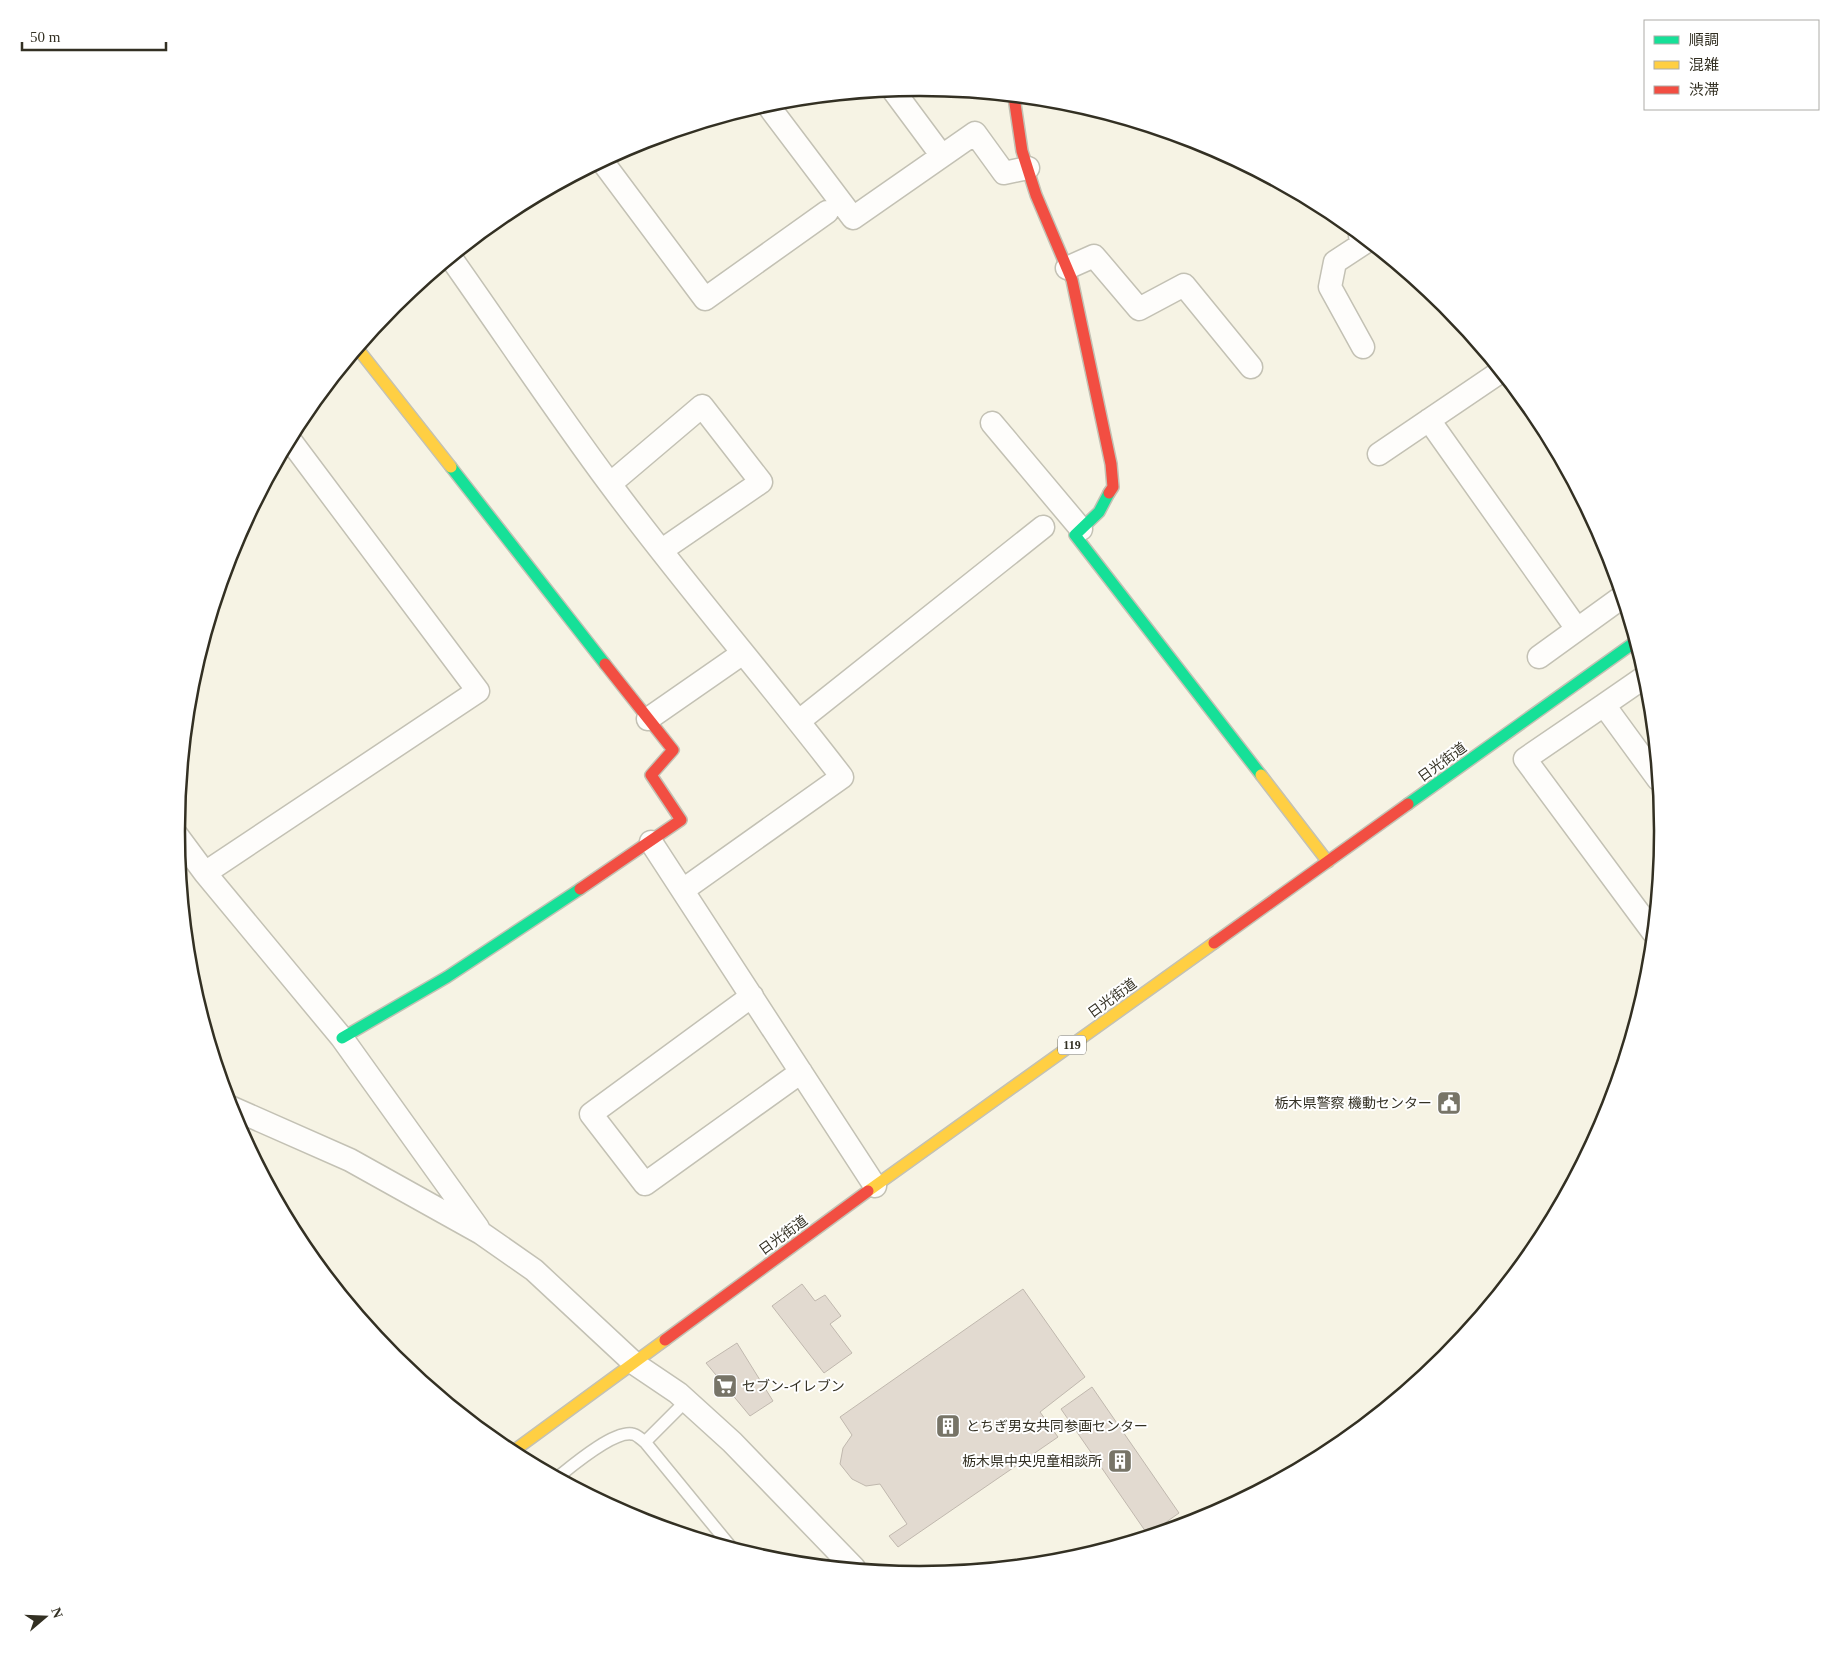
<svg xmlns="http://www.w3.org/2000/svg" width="1839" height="1662" font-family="'Times New Roman','Noto Sans JP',serif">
<rect width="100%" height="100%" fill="#f6f3e4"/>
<!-- building -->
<path fill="#e2dad0" stroke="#c0b8ae" d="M802 1284 815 1301 825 1295 841 1316 830 1324 852 1353 824 1373 772 1306Z
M1023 1289 1085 1377 1040 1412 1058 1437 898 1547 889 1536 907 1524 880 1484 866 1486 852 1479 840 1464 843 1448 852 1435 840 1417Z
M737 1343 773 1401 750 1416 706 1363Z
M1092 1387 1179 1513 1148 1535 1061 1409Z"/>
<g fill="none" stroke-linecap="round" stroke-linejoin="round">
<defs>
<path id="lane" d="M645 1442 686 1401
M558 1477C573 1465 613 1431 632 1434 636 1434 641 1439 645 1442L731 1547"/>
<path id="street" d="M893 90 942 156
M767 104 853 218 975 133 1004 173 1028 168
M602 161 705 299 827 212
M1360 236 1364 243 1335 262 1330 287 1363 347
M451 258C504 333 555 410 610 484 684 584 766 678 842 777L683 890
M1067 268 1094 256 1139 309 1184 285 1251 367
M1429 420 1577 629
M992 423 1081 529
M1379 454 1500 372
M610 484 702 406 761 482 662 550
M1539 657 1622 597
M1604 705 1646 676
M648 719 743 653
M799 721 1043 527
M176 834 205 873 342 1038 478 1228
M651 842 875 1186
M205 873 478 691 290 440
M1653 932 1525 759 1604 705 1658 779
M752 996 591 1114 645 1184 801 1072
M230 1107 350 1160 481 1233 534 1270 635 1364 678 1393 732 1442 854 1568"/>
<path id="fast" d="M451 467 605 664
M1109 493 1099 512 1075 535 1261 775
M1408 804 1635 642
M342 1038 447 977 580 889"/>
<path id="slow" d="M358 349 451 467
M1261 775 1328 862
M868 1191 1214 943
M512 1452 665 1340"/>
<path id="jam" d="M1014 97 1022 151 1036 195 1072 280 1111 464 1113 487 1109 493
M580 889 681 820 651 775 673 750 605 664
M1214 943 1408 804
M665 1340 868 1191"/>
</defs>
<!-- lane casing -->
<use href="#lane" stroke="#c3c1b4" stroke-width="14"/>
<!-- street casing -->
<use href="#street" stroke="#c3c1b4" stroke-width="25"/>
<!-- fast casing -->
<use href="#fast" stroke="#c3c1b4" stroke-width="14"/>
<!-- slow casing -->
<use href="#slow" stroke="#c3c1b4" stroke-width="14"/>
<!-- jam casing -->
<use href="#jam" stroke="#c3c1b4" stroke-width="14"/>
<!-- lane -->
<use href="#lane" stroke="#fefdfb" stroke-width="11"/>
<!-- street -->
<use href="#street" stroke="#fefdfb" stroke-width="22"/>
<!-- fast -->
<use href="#fast" stroke="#16e098" stroke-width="11"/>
<!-- slow -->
<use href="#slow" stroke="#ffcf43" stroke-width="11"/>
<!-- jam -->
<use href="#jam" stroke="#f24e42" stroke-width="11"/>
</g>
<!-- icons -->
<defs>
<symbol id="civic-square" viewBox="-11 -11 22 22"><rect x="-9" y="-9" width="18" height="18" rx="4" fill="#777467" stroke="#fff"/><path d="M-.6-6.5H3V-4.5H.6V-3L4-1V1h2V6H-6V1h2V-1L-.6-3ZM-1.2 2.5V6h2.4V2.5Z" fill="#fff"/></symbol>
<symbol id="supermarket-square" viewBox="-11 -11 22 22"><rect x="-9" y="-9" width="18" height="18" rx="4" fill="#777467" stroke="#fff"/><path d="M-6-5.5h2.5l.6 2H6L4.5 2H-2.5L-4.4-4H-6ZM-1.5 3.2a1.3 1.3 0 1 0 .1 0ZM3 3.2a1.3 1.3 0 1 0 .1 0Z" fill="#fff"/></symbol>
<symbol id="building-square" viewBox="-11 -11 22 22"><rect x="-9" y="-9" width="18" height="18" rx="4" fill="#777467" stroke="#fff"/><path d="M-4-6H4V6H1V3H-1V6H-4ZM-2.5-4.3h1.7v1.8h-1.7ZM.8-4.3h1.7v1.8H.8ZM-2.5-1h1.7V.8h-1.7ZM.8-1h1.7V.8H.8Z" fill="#fff"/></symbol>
</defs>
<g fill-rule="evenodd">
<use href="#civic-square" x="1435" y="1089" width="28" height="28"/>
<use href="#supermarket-square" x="711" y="1372" width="28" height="28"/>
<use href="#building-square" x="934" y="1412" width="28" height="28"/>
<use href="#building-square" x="1106" y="1447" width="28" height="28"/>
</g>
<g text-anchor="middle" stroke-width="4" stroke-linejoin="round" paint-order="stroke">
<!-- shield labels -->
<rect fill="#fff" stroke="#706e65" stroke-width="1" x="1058" y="1035.5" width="28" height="19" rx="4"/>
<g font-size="12" font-weight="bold" fill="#333023">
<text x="1072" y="1049">119</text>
</g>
<!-- street labels -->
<g font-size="14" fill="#333023" stroke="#fff">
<text transform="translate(1442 762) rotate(-36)" y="5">日光街道</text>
<text transform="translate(1112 998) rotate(-36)" y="5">日光街道</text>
<text transform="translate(783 1235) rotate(-36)" y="5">日光街道</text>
</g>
<!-- poi labels -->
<g font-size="14" fill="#333023" stroke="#fff" text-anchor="end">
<text x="1432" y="1108">栃木県警察 機動センター</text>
<text x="742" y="1391" text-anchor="start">セブン-イレブン</text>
<text x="966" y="1431" text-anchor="start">とちぎ男女共同参画センター</text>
<text x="1102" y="1466">栃木県中央児童相談所</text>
</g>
</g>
<!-- crop -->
<path d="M0 0H1839V1662H0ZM919 96H920A734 734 0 0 1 1654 830V832A734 734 0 0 1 920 1566H919A734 734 0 0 1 185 832V830A734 734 0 0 1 919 96Z" fill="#fff" fill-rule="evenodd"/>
<path fill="none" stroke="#333023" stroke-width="2.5" d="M919 96H920A734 734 0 0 1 1654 830V832A734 734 0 0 1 920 1566H919A734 734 0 0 1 185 832V830A734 734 0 0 1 919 96Z"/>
<!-- legend -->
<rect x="1644" y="20" width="175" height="90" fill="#ffffff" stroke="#adaca7"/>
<rect x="1654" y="36" width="25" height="8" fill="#16e098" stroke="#adaca7"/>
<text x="1689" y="45" font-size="15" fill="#333023">順調</text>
<rect x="1654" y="61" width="25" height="8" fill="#ffcf43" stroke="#adaca7"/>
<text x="1689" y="70" font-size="15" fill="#333023">混雑</text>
<rect x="1654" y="86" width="25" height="8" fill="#f24e42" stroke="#adaca7"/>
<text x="1689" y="95" font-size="15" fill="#333023">渋滞</text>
<!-- north arrow -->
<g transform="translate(45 1617) rotate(71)" stroke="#ffffff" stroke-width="4" paint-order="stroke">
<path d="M0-4L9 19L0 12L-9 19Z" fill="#333023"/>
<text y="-8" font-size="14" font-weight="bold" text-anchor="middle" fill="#333023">N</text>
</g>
<!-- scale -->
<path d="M22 42v8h144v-8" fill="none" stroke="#333023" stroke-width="2.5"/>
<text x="30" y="42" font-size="15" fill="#333023" stroke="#ffffff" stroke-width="4" paint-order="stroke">50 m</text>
</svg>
